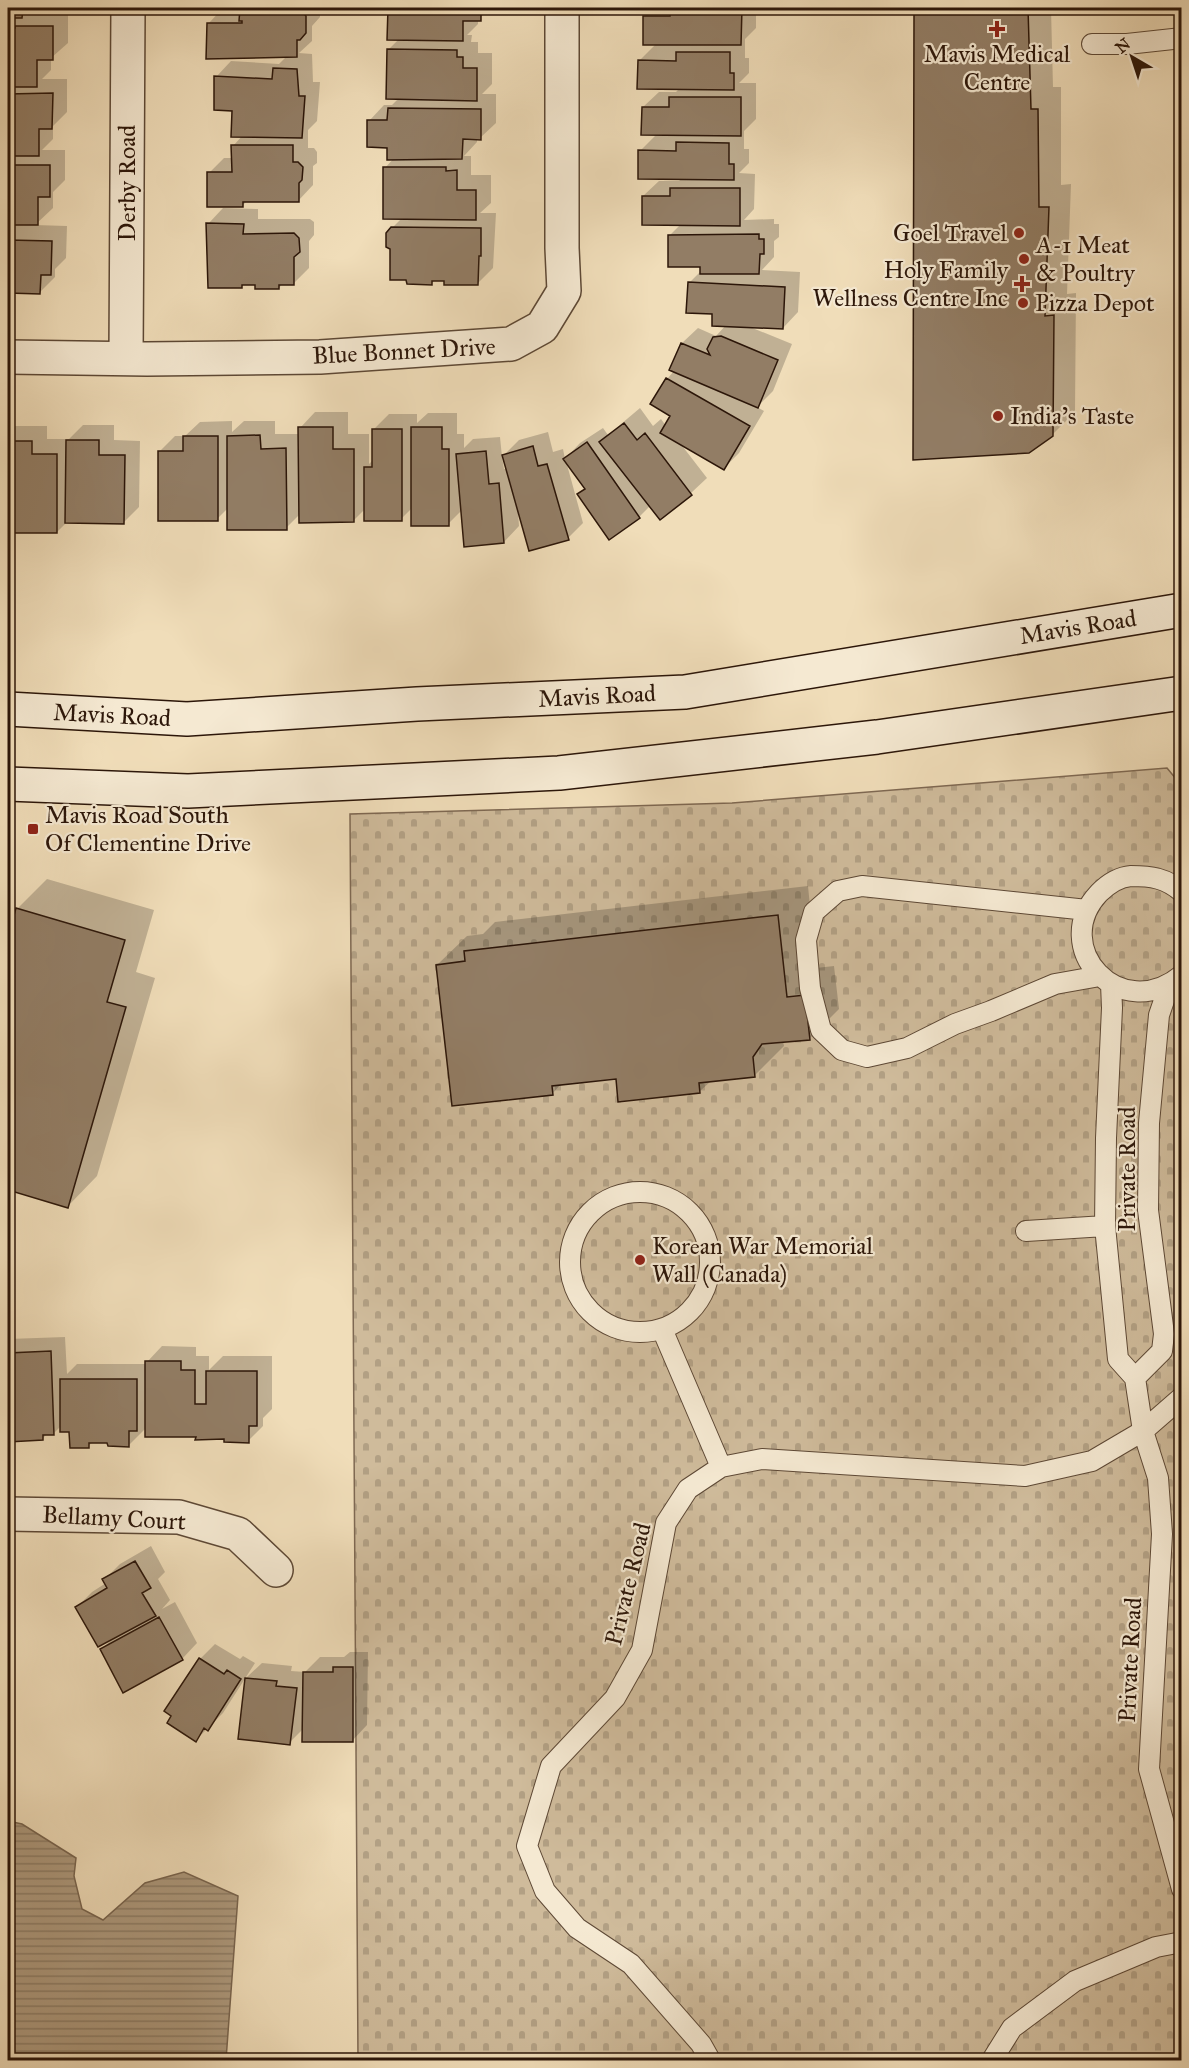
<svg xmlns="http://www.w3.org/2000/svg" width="1189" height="2068" font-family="'IM FELL Great Primer',serif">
<defs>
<pattern id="cemetery-stones" width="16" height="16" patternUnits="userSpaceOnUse" patternTransform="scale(1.5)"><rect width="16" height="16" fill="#cfbb9b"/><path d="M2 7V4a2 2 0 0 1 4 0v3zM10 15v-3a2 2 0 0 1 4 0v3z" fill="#b2a084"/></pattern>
<pattern id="water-rules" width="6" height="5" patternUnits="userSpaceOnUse" patternTransform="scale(1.5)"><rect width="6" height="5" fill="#ad997d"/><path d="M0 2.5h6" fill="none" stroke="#8d7c65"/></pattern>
</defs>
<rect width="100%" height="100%" fill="#f0ddb9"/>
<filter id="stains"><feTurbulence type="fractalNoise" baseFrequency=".00333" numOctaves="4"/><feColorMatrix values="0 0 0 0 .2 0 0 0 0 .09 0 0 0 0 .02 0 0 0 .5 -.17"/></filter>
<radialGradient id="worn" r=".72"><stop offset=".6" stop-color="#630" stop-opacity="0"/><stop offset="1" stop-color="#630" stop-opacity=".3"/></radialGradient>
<!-- cemetery -->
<path fill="url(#cemetery-stones)" stroke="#7e6852" stroke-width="1.5" d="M1167 768 1181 785V2060H358L350 814 732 803Z"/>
<!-- water -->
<path fill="url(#water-rules)" stroke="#79654f" stroke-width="1.5" d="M8 1821 22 1824 76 1858 74 1876 82 1909 103 1920 145 1883 184 1872 238 1896 226 2060H8Z"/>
<!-- shadow -->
<path fill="#0003" fill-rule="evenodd" d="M8 8H31L26 13 32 11H68V43L51 58V70L42 79H67V112L53 126V139L42 150H65V180L53 192V208L35 225 67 226 66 258 55 269V277L40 292H8Z
M223 8H320V17L312 26V41L299 53 312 54 313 82H320L317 121 308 130V148H314L317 152V163L313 166V185L298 201H247L243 205 209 173 224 158H233V146L243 135 233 109 216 77 231 61 279 64 287 56 208 58V24Z
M389 8H492L478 19V24L467 35H472L471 42H478V53H492V84L482 94H496V123L480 138H477V142L464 156H471V175H491V203L480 213H496L493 268 478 283 435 280 432 283 391 248 387 233 402 218 385 168 394 158 389 146 369 121 384 105H392L399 98 388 50 399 39H389Z
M654 8H756V28L745 39V58H749V73L739 83H756V119L744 131V149H749V163L739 173 755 174 754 209 744 220 774 219V224H779V237L774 241V257L762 270 800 272 798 312 783 328 750 327 792 344 773 391 757 407 764 411 739 453 724 468 680 443 707 478 691 493 660 517 651 505 639 517 579 495 586 488 566 461 583 523 568 538 519 511 518 512 519 526 504 542 462 510 448 524 412 508 401 519 365 509 353 521 300 514 286 528 228 508 217 519 159 452 175 436H185L200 422 232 421V432L244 421H275V434H300V428L315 412H348V434H369V464L374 459V429L389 414H417V423L428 413H457V434H464V448L473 439 500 437 502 457 519 440 548 432 553 452 563 449 565 459 580 443 603 428 608 435 640 408 653 426 661 419 666 426 672 415 667 379 674 371 671 370 682 343 698 328 716 336 726 325 689 283 701 271V265L670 235 681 224 643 196 659 181H679L682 178 640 151 657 134 643 107 659 92H676L680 88 639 61 657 43 644 17ZM502 457H504L507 469H504Z
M924 8H1051L1053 87H1061V185L1071 184 1067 294 1076 293 1075 412 1052 435 916 16Z
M223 208 258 209V219H310L314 222V235L309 241V268L294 283H283L279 288 256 284H244L241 287 208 224Z
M83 425H114V440L140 441 139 507 124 522H67L57 532H8V433L15 426H47V439H69Z
M47 879 154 910 136 972 155 978 97 1176 68 1206 8 1189V941L17 909Z
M808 886 816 968 834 966 839 1009 809 1039 783 1041 784 1046 754 1076 711 1081 699 1092 617 1077 562 1083 552 1094 437 965 467 936 483 934 495 922Z
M65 1337 67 1374 77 1364H147V1362L162 1346 196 1347V1356H209V1370L223 1356H272V1409L263 1418V1426L248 1441 197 1436 147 1427 129 1445 109 1442H93L88 1446 62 1425 54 1433 47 1434 42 1439 8 1440V1339Z
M151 1546 165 1572 158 1579 170 1600 162 1609 175 1602 197 1643 182 1659 101 1650 115 1636 77 1607 92 1592 106 1583 104 1580 120 1564Z
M215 1644 240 1659 243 1656 255 1663 223 1713 196 1740 173 1715 200 1659Z
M350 1652H368L367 1725 352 1741 304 1728 289 1743 240 1738 247 1677 262 1663 292 1666 291 1671 305 1672 320 1657H344Z"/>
<!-- building -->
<path fill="#927d65" stroke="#2c1609" stroke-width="1.5" d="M8 8H23L22 18H8Z
M240 8H296V10H301L306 16V33L300 40H297V57L206 59 207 23H242V21H239Z
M388 8H481V21H463V41L387 40Z
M670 8H742L741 45H643V16H670Z
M922 8H1028L1031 109H1038L1039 207H1049L1045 316 1054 315 1053 436 1029 453 913 460 914 15Z
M15 26H53V60H37V87H8V28H15Z
M387 49 457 50V57H463V68H477V101L386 99Z
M676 52H730V73H734V90L637 89 638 60 676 61Z
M273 68 297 69 299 96H305L302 138 231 137 232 111 214 110V76L272 79Z
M53 93 52 129H39V156H8V94Z
M669 97H741V136L641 135 642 107H669Z
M388 108 481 109V140L463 139 462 159 387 160V148L367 147V120H387Z
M676 142 729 143V164H734V180L638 179V150L676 151Z
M231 145H293V162H298L303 167 302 180 299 183V202H243V207H207V172H232Z
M14 165H50V197H38V225H8V168H14Z
M383 167H446V171L457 170V190H476V220L383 219Z
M670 188H740V226L642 225V196H670Z
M206 223 244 224 243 234 294 233 299 238 300 252 294 257V285H279V289H255V285H242V288H208Z
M391 227 481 228V256H479L478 285H444V281H432V285L407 284 406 280H390V249L386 247V233Z
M759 234V239H764V254H760L759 274H700V267H668V235Z
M8 240 52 241 51 275H41L40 294 8 293Z
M688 282 785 287 783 329 712 326V314L686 313Z
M721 336 778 360 758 408 669 370 681 343 710 355 707 349 713 337Z
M666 378 750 426 724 470 660 433 670 416 650 404Z
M624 423 637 440 645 433 692 495 660 520 599 442Z
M298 427H333V449H354V522L299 523Z
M411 427H442V449H449V526H411Z
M372 429H402V521H364V467H372Z
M260 435 261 449 286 448 287 530H227V436Z
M183 436H218V521H158V451H183Z
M66 440H99V455H125L124 524 65 523Z
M8 441H32V454H57V533H8Z
M587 442 640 518 609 540 577 494 585 489 563 459Z
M533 446 538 466 547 464 569 540 529 551 502 455Z
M486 451 489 484 499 483 504 543 464 547 456 454Z
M16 908 125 940 107 1002 126 1007 68 1208 8 1190V937Z
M778 915 787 997 805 995 810 1040 762 1044 753 1057 755 1077 699 1083 700 1093 618 1102 616 1079 552 1086 553 1095 452 1106 436 965 465 961 464 951Z
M51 1351 54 1435H43V1440L8 1442V1353Z
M145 1361H181V1370H195V1404H206V1371H257V1426H249V1443L224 1442V1439L195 1440 196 1437H145Z
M60 1379H137V1431H129V1447L108 1446 107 1443H89V1448H70L69 1432H60Z
M135 1561 151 1588 142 1593 156 1616 98 1647 75 1607 107 1588 102 1579Z
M159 1617 183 1660 123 1693 100 1649Z
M199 1658 224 1674 227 1670 241 1679 208 1731 204 1728 196 1742 167 1723 171 1716 164 1711Z
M333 1667H353V1742H302L303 1672H333Z
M245 1678 277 1681 276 1686 297 1688 290 1745 238 1739Z"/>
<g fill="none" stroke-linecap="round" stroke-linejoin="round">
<defs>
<path id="lane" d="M1092 44H1127L1182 38
M1182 892C1166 878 1151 876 1131 876 1119 877 1107 885 1099 893 1048 947 1120 1026 1182 975
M1087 910 862 886 838 891 814 912 806 940 810 988 821 1030 842 1050 867 1057 907 1048 955 1024 991 1011 1055 984 1100 976
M1111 984 1112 1008 1106 1138 1105 1226 1118 1359 1135 1378 1143 1431 1158 1478 1162 1534 1149 1769 1182 1889
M570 1262a70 70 0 1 1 140 0a70 70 0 1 1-140 0Z
M1026 1231 1105 1226
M662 1329 721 1467
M1135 1378 1162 1351 1164 1334 1148 1210 1149 1123 1159 1015 1169 986
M710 2060 701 2044 631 1964 577 1928 545 1891 527 1846 551 1766 615 1698 642 1650 666 1523 688 1489 721 1467 762 1459 1025 1476 1092 1461 1143 1431 1182 1397
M992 2060 1012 2028 1075 1981 1156 1947 1182 1942"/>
<path id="street" d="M8 357 147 359 320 357 511 344 542 327 564 291 562 248V8
M126 358 128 8
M8 1514 179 1517 238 1534 276 1570"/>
<path id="secondary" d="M8 709 187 719 417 704 685 692 1182 610
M8 784 188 791 559 773 877 737 1182 693"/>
</defs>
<!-- lane casing -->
<use href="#lane" stroke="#5d4835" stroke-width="22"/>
<!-- street casing -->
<use href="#street" stroke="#5d4835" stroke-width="36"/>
<!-- secondary casing -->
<use href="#secondary" stroke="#2c1609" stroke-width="36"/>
<!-- lane -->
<use href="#lane" stroke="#f5e9d2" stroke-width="20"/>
<!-- street -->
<use href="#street" stroke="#f5e9d2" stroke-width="33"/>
<!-- secondary -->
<use href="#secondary" stroke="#f5e9d2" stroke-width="33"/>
</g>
<!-- markers -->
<g fill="#8f2418" stroke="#f5e9d2" stroke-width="2">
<path d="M994 20h6v6h6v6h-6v6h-6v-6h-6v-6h6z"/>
<circle cx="1019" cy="233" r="6"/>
<circle cx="1024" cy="259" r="6"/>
<path d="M1019 275h6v6h6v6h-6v6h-6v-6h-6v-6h6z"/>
<circle cx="1023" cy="303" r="6"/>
<circle cx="998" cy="416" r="6"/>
<rect x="27" y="823" width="12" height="12" rx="3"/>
<circle cx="640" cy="1260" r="6"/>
</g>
<g text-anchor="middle" stroke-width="4.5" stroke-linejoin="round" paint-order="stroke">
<!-- poi labels -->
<g font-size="24" fill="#2c1609" stroke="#f5e9d2" text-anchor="start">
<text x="997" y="62" text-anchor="middle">Mavis Medical<tspan x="997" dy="28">Centre</tspan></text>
<text x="1007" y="241" text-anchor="end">Goel Travel</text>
<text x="1036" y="253">A-1 Meat<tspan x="1036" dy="28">&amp; Poultry</tspan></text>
<text x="1008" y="278" text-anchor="end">Holy Family<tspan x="1008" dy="28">Wellness Centre Inc</tspan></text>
<text x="1035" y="311">Pizza Depot</text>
<text x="1010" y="424">India's Taste</text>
<text x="45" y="823">Mavis Road South<tspan x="45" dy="28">Of Clementine Drive</tspan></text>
<text x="652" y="1254">Korean War Memorial<tspan x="652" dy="28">Wall (Canada)</tspan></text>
</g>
<!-- street labels -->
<g font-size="24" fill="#2c1609" stroke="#f5e9d2">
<text transform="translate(127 183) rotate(-90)" y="8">Derby Road</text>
<text transform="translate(404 351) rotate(-3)" y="8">Blue Bonnet Drive</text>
<text transform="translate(1078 627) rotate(-9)" y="8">Mavis Road</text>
<text transform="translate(597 696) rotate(-3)" y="8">Mavis Road</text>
<text transform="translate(112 715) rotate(3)" y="8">Mavis Road</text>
<text transform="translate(1127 1169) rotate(-90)" y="8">Private Road</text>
<text transform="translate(114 1518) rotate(3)" y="8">Bellamy Court</text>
<text transform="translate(628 1584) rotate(-76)" y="8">Private Road</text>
<text transform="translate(1130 1660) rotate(-87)" y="8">Private Road</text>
</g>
</g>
<!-- margin -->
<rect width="1189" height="2068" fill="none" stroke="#f0ddb9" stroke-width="30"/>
<rect x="9" y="9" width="1171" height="2050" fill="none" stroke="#2c1609" stroke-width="3"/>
<rect x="15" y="15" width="1159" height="2038" fill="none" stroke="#2c1609" stroke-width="1.5"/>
<!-- north arrow -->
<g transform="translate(1132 57) rotate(321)" stroke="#f5e9d2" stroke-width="4.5" paint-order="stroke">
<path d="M0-4.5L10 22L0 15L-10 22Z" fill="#2c1609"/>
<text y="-9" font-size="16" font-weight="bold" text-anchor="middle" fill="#2c1609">N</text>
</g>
<rect width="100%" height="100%" filter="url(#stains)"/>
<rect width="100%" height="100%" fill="url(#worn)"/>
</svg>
